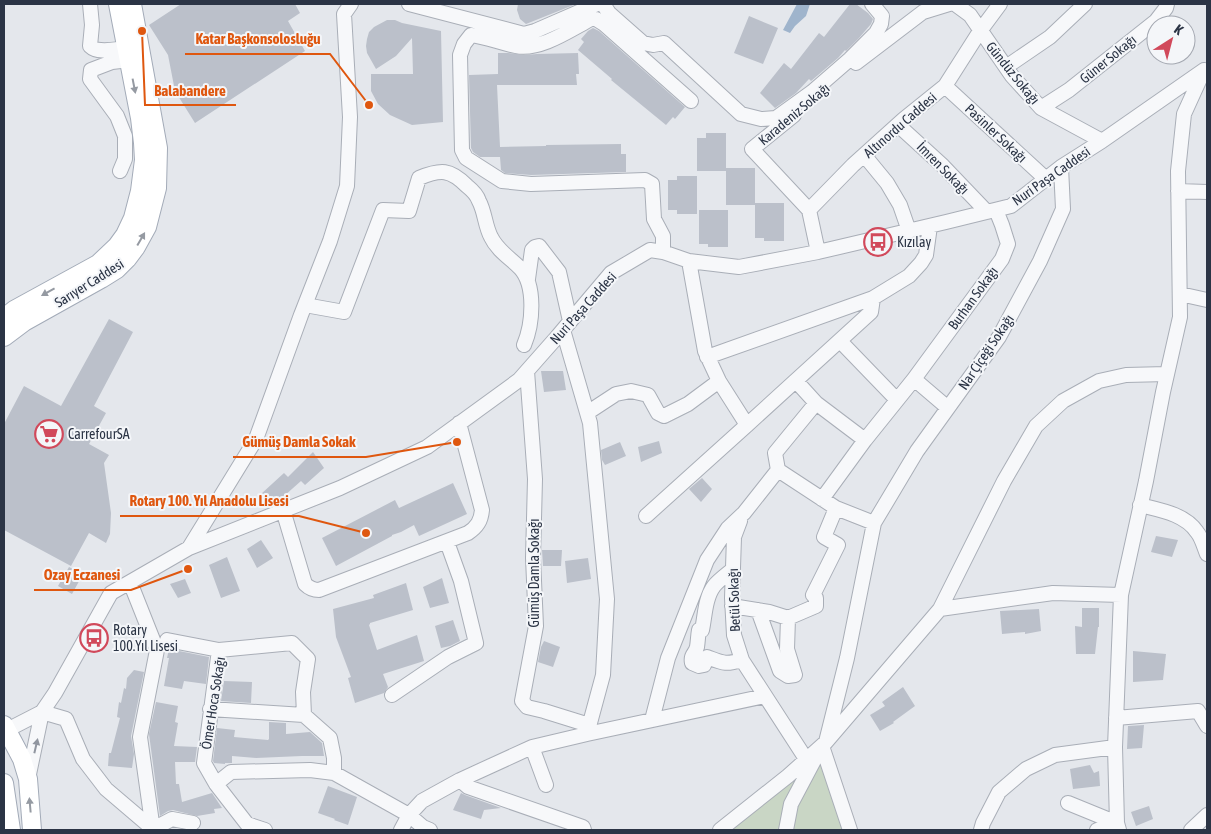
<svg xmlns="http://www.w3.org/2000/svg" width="1211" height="834" font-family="'Asap Condensed',sans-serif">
<rect width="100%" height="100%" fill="#e4e7ec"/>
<!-- green -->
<path fill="#c9d6c5" d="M820 758 844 830H731Z"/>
<!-- water -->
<path fill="#9fb4cc" d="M797 4H810L806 16 795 26 790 33 783 30Z"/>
<!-- building -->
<path fill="#bbc0ca" d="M181 4H295L300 13 288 21 305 51 195 123 175 91 168 55 149 25Z
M518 4H576L526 24 520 19 517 10Z
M850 4H856L868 13 873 19 871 24 859 38 846 51 845 50 838 58 811 81 809 79 796 93 775 108 760 93 784 63 791 69 819 33 824 37Z
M749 16 778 28 763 64 734 53Z
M387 20H395L402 23 441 31 443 122 412 125 390 115 378 104 371 91V74H413L412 38 396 56 376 69 367 53 366 46 367 39 369 32 374 27Z
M593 28 599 31 685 107 675 119 673 117 666 125 611 80 612 79 578 50 584 42 581 39 588 31Z
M498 53H508L525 55 537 54 578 53 579 74H576L577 85H497L500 147 546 146V145L621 144V154H626V172L531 175 505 173 501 170 500 157H480L473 152 471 148 469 75 498 74Z
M706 133H726V171H697V138H706Z
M726 168H755V203H784V241H764V238H755V205H726Z
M677 176H697V214H677V210H668V180H677Z
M699 210H728V247H708V244H699Z
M109 319 133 332 94 406 106 413 89 444 109 455 104 463 111 513 110 534 106 543 89 533 71 566 4 530V424L24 386 61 406Z
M541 371H563L566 390 544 392Z
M659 441 662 453 641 462 638 447Z
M620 442 626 456 605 465 602 460 601 450Z
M313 452 324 468 305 485 301 481 275 504 272 506 261 494 284 473 288 477Z
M702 478 712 489 701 502 689 489Z
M453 483 467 514 419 536 414 525 401 532 392 535V536L336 566 322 538 395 500 399 508Z
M1156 536 1178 540 1172 557 1151 552Z
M261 540 273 558 257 568 247 549Z
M542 550H562L561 566H543Z
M227 557 240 591 221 598 209 565Z
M588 558 591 579 567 583 565 561Z
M69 567 83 574 72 594 58 586Z
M442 578 449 603 430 608 423 587Z
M185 579 191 593 178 598 170 584Z
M406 583 413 610 370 623V624L369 625 377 650 417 635 424 661 383 674 388 687 384 693 355 703 348 678 351 677 336 637 333 609 374 598 373 595Z
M1082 608H1099V627H1098L1095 654H1076L1075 626 1082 627Z
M1039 609 1041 631 1025 634V632L1002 634 1000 611Z
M453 620 460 641 450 646 441 648 435 626Z
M544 641 560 647 553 667 538 662 541 647Z
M169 649 209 657 206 684 184 681 182 689 164 686 169 658H167Z
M1133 651 1166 654 1163 680 1133 682Z
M134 670 144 672 131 736 134 754 132 768 108 766 109 753H111L120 718 117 717 119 702 121 703 124 688 126 689 127 678Z
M224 681 252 682 251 703 221 701Z
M903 687 915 706 893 722 894 723 880 731 870 715 885 706 882 702Z
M156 702 178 706 175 722 178 723 174 746 197 747 195 762H175L176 784H179L182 802 212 793 222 808 214 809 215 813 197 816 173 810 168 811 160 816 149 734Z
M269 722 286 723V734L310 732 322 743 324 756H302L256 758 232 756V763H225V764L214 763 213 761 217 728 235 730 234 737 268 740 269 739Z
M1144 725 1142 748 1127 749 1128 726Z
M1090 765 1094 773 1099 771 1100 786 1073 789 1070 769Z
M328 786 357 797 348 825 334 820 335 819 318 813Z
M461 793 465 795 501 808 484 810 481 819 453 810Z
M1149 806 1153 819 1136 826 1131 812Z"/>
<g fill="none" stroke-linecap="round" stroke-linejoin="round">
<defs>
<path id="minor" d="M90 4 92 25 90 46C98 54 115 49 127 48
M409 4 524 34 535 31 597 4
M603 4 609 13 643 43 653 45 664 43 741 114 761 119 776 118 812 92 850 59 876 33 881 24 882 16 872 4
M955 4 970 15 1012 76 1041 108 1102 141
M856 63 923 12 949 4
M1006 67 1050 37 1085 4
M945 86 1046 179
M1041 108 1069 90 1156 21 1166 8 1167 4
M794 115 752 149 809 210 818 252
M898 125 943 166 987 212
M864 155 887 183 900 205 909 231
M120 171 125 159V136L117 116 90 79 91 70 112 62 129 60
M1178 191 1207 192
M809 210 853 165 904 119 945 86 980 31 1000 4
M663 252V236L654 219 652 184 645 180 531 184 502 181 466 158 462 150 460 55 464 44 471 35C487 37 500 43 516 46 540 51 570 30 591 19H596L604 24 691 101
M689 261 705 351 719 381 747 425 871 312 873 298
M528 279 532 250 535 247 539 246 559 272 570 321
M1180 294 1207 300
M305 305 344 312 383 210 409 211 419 178C441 169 450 169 467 186 472 190 477 195 479 201 485 212 485 226 491 237 497 250 510 258 520 268 536 285 533 324 524 345
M840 341 897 400
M707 357 873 298 909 276 921 263 926 255 930 226
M527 371 535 479 533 558 536 626 522 701 527 707 544 711 589 725
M914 379 1002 259 1008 244 1002 225 996 210
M796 381 816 403 865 440
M587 413 616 394 631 391 648 395 658 413 664 416 688 404 719 381
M778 470 836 508 874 523
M822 499 865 440 914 379 948 408
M1140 505C1160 510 1185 514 1197 532 1202 538 1204 547 1207 554
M283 510 305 584C309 588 313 590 319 590L468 533C477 527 481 521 482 510L459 423
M646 516 747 425
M740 521 734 537 732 598 734 635 742 660 806 759
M189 548 256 439 301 315 330 241 347 186 350 117 344 14 351 4
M732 570C726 575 719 580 714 586 705 598 705 616 702 630H699C698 635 698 641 697 647 695 655 690 654 692 663L699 666 704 665 707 657C723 663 725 665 742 660
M130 582 157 650 140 737 153 830
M732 606 769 612 788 618 816 606V598L813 595 838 545 824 537 836 508
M940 609 1004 481 1036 426 1063 401 1099 381 1126 375 1167 374
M758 610 780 671 788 676 795 675 787 649 788 618
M167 640 219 650
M392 695 448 657 476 643 461 581 447 542
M210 709 304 715
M1116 718 1198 711 1207 726
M652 720 668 658 707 560 728 528 744 513 778 470 775 453 816 403
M7 730 42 712 66 719 83 759 106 789 153 829 172 819 193 823
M587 734 765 696
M826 742 847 658 874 523 917 451 999 337 1040 261 1063 209 1061 167
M822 746 850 830
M532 747 546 785
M28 779 42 712 55 693 111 593 189 548 340 488 427 447 519 380 557 337 611 273 650 250 663 252 689 261 739 267 818 252 946 222 1011 206 1061 167 1102 141 1204 70
M460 780 468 787 583 827 584 830
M216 784 231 772 310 770 334 773 409 815 423 827 430 830
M1068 803 1117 823
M265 830 247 824 216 784 204 763 219 650 292 643 308 659 303 692 304 715 330 738 334 758V773
M401 830 409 815 422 801 460 780 532 747 587 734 603 675 607 599 590 423 563 330
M720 830 788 776 826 742 940 609 1053 593 1121 595
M786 830 791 804 818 753
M981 830 983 823 999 792 1026 769 1055 755 1115 747
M1097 830 1117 823
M1119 830 1117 823 1115 747 1121 595 1146 481 1163 392 1180 317 1178 171 1184 114 1204 70
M1191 830 1207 815"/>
<path id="major" d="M4 318 14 310 98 264 117 246 125 235 133 218 140 191 144 160 143 143 140 118 118 4
M4 337 24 322 101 279 117 269 127 259 136 247 147 227 157 188 158 148 132 4
M4 725 22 759 28 779 32 830
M4 783 11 830"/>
</defs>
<!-- minor casing -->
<use href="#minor" stroke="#a9aeb7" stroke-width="16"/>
<!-- major casing -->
<use href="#major" stroke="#a3abb8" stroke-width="20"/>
<!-- minor -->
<use href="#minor" stroke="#f7f8fa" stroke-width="14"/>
<!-- major -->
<use href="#major" stroke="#fff" stroke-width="18"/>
</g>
<!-- one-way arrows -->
<defs><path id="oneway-solid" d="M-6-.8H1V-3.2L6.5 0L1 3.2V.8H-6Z" transform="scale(1.25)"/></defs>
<g fill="#959aa2">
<use href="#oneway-solid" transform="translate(134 86) rotate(79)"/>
<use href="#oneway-solid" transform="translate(141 239) rotate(-60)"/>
<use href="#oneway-solid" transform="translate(48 292) rotate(151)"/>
<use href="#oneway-solid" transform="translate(30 805) rotate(-95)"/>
</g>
<use fill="#9196a0" href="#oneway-solid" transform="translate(36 746) rotate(-77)"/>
<!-- icons -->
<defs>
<symbol id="bus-ring" viewBox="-11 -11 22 22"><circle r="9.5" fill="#f4f6f9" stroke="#d1495b" stroke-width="1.5"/><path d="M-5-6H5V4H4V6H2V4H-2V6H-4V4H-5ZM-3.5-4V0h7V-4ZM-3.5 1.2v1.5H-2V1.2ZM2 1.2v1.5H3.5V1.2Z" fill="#d1495b"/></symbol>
<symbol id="supermarket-ring" viewBox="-11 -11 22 22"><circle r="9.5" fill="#f4f6f9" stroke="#d1495b" stroke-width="1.5"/><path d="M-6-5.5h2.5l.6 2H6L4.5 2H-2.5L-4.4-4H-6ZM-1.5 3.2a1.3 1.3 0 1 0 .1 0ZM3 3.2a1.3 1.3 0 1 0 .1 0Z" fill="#d1495b"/></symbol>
</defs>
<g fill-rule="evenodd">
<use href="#bus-ring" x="862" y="226" width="32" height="32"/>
<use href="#supermarket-ring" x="33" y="418" width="32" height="32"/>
<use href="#bus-ring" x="78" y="622" width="32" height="32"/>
</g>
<g text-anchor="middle" stroke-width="4" stroke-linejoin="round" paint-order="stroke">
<!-- street labels -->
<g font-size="14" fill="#2b3445" stroke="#f4f6f9">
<text transform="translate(1108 59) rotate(-39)" y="5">Güner Sokağı</text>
<text transform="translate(1013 73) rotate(51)" y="5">Gündüz Sokağı</text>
<text transform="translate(794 114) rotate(-40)" y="5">Karadeniz Sokağı</text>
<text transform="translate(900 125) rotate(-41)" y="5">Altınordu Caddesi</text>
<text transform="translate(996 133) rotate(43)" y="5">Pasinler Sokağı</text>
<text transform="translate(943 168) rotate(45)" y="5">İmren Sokağı</text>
<text transform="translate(1051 176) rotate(-35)" y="5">Nuri Paşa Caddesi</text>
<text transform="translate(89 283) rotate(-32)" y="5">Sarıyer Caddesi</text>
<text transform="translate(973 298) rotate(-54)" y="5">Burhan Sokağı</text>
<text transform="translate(583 308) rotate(-48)" y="5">Nuri Paşa Caddesi</text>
<text transform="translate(986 352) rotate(-56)" y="5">Nar Çiçeği Sokağı</text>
<text transform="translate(534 573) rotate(-90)" y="5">Gümüş Damla Sokağı</text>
<text transform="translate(734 600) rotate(-92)" y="5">Betül Sokağı</text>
<text transform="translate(213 703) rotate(-81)" y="5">Ömer Hoca Sokağı</text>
</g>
<!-- poi labels -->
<g font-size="14" fill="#2b3445" stroke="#f4f6f9" text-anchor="start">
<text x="897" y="247">Kızılay</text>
<text x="68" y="439">CarrefourSA</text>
<text x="113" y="635">Rotary<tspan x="113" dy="16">100.Yıl Lisesi</tspan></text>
</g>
</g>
<!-- callouts -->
<path fill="none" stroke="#df570f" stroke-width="2" d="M369 105L330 54H185M142 31L145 105H236M457 442L366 457H233M366 533L299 516H120M188 569L131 590H34"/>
<g fill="#df570f" stroke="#f4f6f9" stroke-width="2">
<circle cx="369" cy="105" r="5"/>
<circle cx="142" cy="31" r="5"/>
<circle cx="457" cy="442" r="5"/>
<circle cx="366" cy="533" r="5"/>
<circle cx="188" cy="569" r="5"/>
</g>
<g font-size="15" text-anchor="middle" font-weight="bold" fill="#df570f" stroke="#f4f6f9" stroke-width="4" stroke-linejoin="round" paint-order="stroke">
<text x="258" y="44">Katar Başkonsolosluğu</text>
<text x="190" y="96">Balabandere</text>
<text x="299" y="447">Gümüş Damla Sokak</text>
<text x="209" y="506">Rotary 100. Yıl Anadolu Lisesi</text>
<text x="82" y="580">Ozay Eczanesi</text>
</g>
<!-- border -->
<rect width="1211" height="834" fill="none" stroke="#2b3445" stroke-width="10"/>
<!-- north arrow -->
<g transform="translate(1171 40) rotate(36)"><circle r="24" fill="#f4f6f9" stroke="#a4a8b1"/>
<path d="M0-4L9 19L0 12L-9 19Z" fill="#d1495b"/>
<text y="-8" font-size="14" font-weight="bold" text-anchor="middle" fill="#2b3445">K</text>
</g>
</svg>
